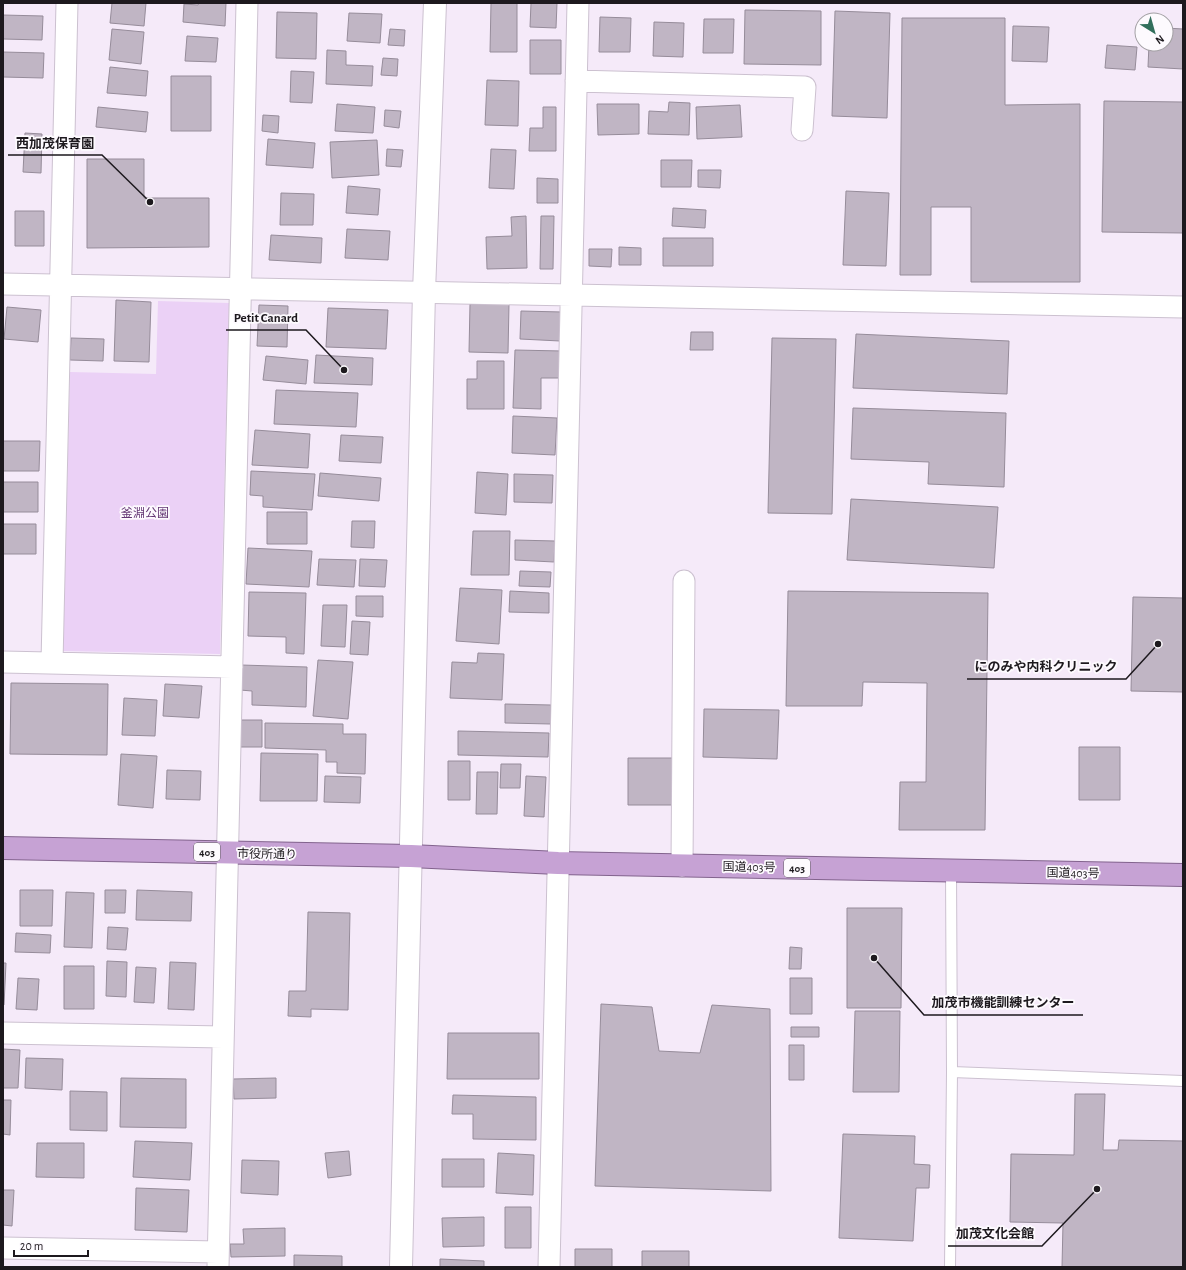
<svg xmlns="http://www.w3.org/2000/svg" width="1186" height="1270" font-family="'Alegreya Sans','Noto Sans JP',sans-serif">
<rect width="100%" height="100%" fill="#f5eaf9"/>
<!-- green -->
<path fill="#ebd1f6" d="M158 301 229 303 220 654 63 651 70 372 156 374Z"/>
<!-- building -->
<path fill="#c0b5c4" stroke="#968c9a" d="M112 3H146L144 26 110 23Z
M199 3H226L225 26 183 22 184 4 198 5Z
M491 3H517V52H490Z
M531 3H557L556 28 530 27Z
M745 10 821 11V65L744 64Z
M835 11 890 13 887 118 832 116Z
M277 12 317 13 316 59 276 58Z
M349 13 382 14 380 43 347 41Z
M3 15 43 16 42 40 3 39Z
M600 17 631 18 630 52H599Z
M902 18H1005V105L1080 104V282H971V207H931V275H900Z
M704 19H734L733 53H703Z
M654 22 684 23 683 57 653 56Z
M1013 26 1049 27 1047 62 1012 61Z
M1166 28 1183 29V69L1148 67 1149 44H1166Z
M112 29 144 32 141 64 109 60Z
M390 29 405 30 404 46 388 45Z
M187 36 218 38 216 62 185 61Z
M530 40H561V74H530Z
M1107 45 1137 47 1135 70 1105 68Z
M327 50 346 51V65L373 66 372 86 326 84Z
M3 52 44 53 43 78 3 77Z
M383 58 398 59 397 76 381 75Z
M110 67 148 71 146 96 107 93Z
M291 71 314 72 312 103 290 102Z
M171 76H211V131H171Z
M487 80 519 81 518 126 485 125Z
M1104 101 1183 102V233L1102 232Z
M669 102 690 103 689 135 648 134 649 111 668 112Z
M337 104 375 107 373 133 335 131Z
M597 104H639V134L598 135Z
M740 105 742 137 697 139 696 107Z
M98 107 148 112 146 132 96 127Z
M543 107H556V151H529L530 128H543Z
M385 110 401 111 399 128 384 126Z
M263 115 279 116 278 133 262 131Z
M25 133 42 134 41 173 23 172Z
M268 139 315 143 313 168 266 165Z
M377 140 379 175 332 178 330 142Z
M387 149 403 150 401 167 386 166Z
M491 149 516 150 514 189 489 188Z
M87 159H144V198H209V247L87 248Z
M661 160H692L691 187H661Z
M698 170H721L720 188 698 187Z
M537 178 558 179V203H537Z
M348 186 380 189 378 215 346 213Z
M846 191 889 193 886 266 843 265Z
M281 193 314 194 313 225H280Z
M673 208 706 210 705 228 672 226Z
M15 211H44V246H15Z
M526 216 527 268 487 269 486 237 512 236 511 217Z
M541 216H554L553 269H540Z
M347 229 390 231 388 260 345 258Z
M271 235 322 238 321 263 269 260Z
M663 238H713V266H663Z
M619 247 641 248V265H619Z
M589 249H612L611 267 589 266Z
M116 300 151 302 149 362 114 361Z
M470 304H509L508 353 469 352Z
M259 305 288 306 287 347 257 346Z
M7 307 41 310 38 342 4 339Z
M328 308 388 310 386 349 326 347Z
M521 311 562 312 560 341 520 339Z
M691 332H713V350H690Z
M856 334 1009 341 1007 394 853 388Z
M71 338 104 339 103 361 70 360Z
M772 338 836 339 832 514 768 513Z
M515 350 562 351 561 378H541V409L513 408Z
M316 355 373 358 372 385 314 383Z
M266 356 308 360 306 384 263 380Z
M477 361H504V409H467V379H477Z
M276 390 358 393 356 427 274 424Z
M853 408 1006 413 1004 487 928 484 929 462 851 459Z
M513 416 557 418 555 455 512 453Z
M255 430 310 434 308 468 252 465Z
M341 435 383 437 381 463 339 461Z
M3 441H40L39 471H3Z
M251 471 315 474 312 510 263 507V496L250 495Z
M477 472 508 474 506 515 475 513Z
M320 473 381 478 379 501 318 496Z
M514 474 553 475 552 503 514 502Z
M3 482H38V512H3Z
M851 499 998 507 994 568 847 560Z
M267 512H307V544H267Z
M352 521H375L374 548 351 547Z
M3 524H36V554H3Z
M473 531H510L509 575H471Z
M515 540 555 541 554 562 515 560Z
M248 548 312 551 309 587 246 584Z
M319 559 356 560 354 587 317 585Z
M360 559 387 560 385 587 359 586Z
M520 571 551 572 550 587 519 586Z
M460 588 502 590 499 644 456 641Z
M510 591 549 593V613L509 612Z
M788 591 988 593 985 830H899L900 782H926L927 683 863 682 862 706H786Z
M249 592 306 593 304 654 286 653V637L248 636Z
M356 596H383V617L356 616Z
M1133 597 1183 598V692L1131 691Z
M323 605H347L345 647 321 646Z
M352 621 370 622 368 655 350 654Z
M478 653 504 654 502 700 450 698 452 662 477 663Z
M318 660 353 662 348 719 313 716Z
M241 665 307 667 306 707 252 705V691L240 690Z
M11 683 108 684 107 755 10 754Z
M165 684 202 686 199 718 163 716Z
M124 698 157 700 155 736 122 735Z
M505 704 551 705V724L505 723Z
M704 709 779 710 777 759 703 757Z
M239 720H262V747H239Z
M265 723 343 724V734H366L365 774 337 773V762H326V750L265 748Z
M458 731 549 733 548 757 458 755Z
M1079 747H1120V800H1079Z
M261 753 318 754 317 801H260Z
M121 754 157 756 153 808 118 805Z
M628 758H677V805H628Z
M448 761H470V800H448Z
M501 764H521L520 788H500Z
M167 770 201 771 200 800 166 799Z
M477 772H498L497 814H476Z
M325 776 361 777 360 803 324 802Z
M526 776 546 777 544 817 524 816Z
M20 890H53L52 926H20Z
M105 890H126L125 913H105Z
M137 890 192 892 191 921 136 920Z
M66 892 94 893 92 948 64 947Z
M847 908H902L901 1008H847Z
M308 912 350 913 348 1010 311 1009V1017L288 1016 289 991H306Z
M108 927 128 928 126 950 107 949Z
M16 933 51 935 50 953 15 952Z
M790 947 802 948 801 969H789Z
M107 961 127 962 126 997 106 996Z
M170 962 196 963 194 1010 168 1009Z
M3 963H6L4 1005H3Z
M64 966H94V1009H64Z
M136 967 156 968 154 1003 134 1002Z
M18 978 39 979 37 1010 16 1009Z
M790 978H812V1014H790Z
M601 1004 652 1007 659 1051 700 1053 712 1005 770 1009 771 1191 595 1186Z
M855 1011H900L899 1092H853Z
M791 1027H819V1037H791Z
M448 1033H539V1079H447Z
M789 1045H804V1080H789Z
M3 1049 20 1050 18 1088H3Z
M26 1058 63 1059 62 1090 25 1088Z
M121 1078 186 1079V1128L120 1127Z
M276 1078V1098L234 1099 233 1079Z
M70 1091 107 1092V1131L70 1130Z
M1075 1094H1105L1103 1150H1118L1119 1140 1183 1141V1267H1062L1063 1223 1010 1222 1011 1154 1074 1155Z
M453 1095 536 1097V1140L473 1139V1114H452Z
M3 1100H11L10 1135 3 1134Z
M843 1134 915 1136 914 1164 930 1165 929 1188H916L913 1241 839 1238Z
M135 1141 192 1143 190 1180 133 1177Z
M37 1143H84V1178L36 1177Z
M349 1151 351 1175 328 1178 325 1153Z
M498 1153 534 1155 533 1195 496 1193Z
M442 1159H484V1187H442Z
M242 1160 279 1161 278 1195 241 1193Z
M136 1188 189 1190 187 1232 135 1230Z
M3 1190H14L12 1226 3 1225Z
M505 1207H531V1248H505Z
M484 1217V1246L443 1247 442 1218Z
M285 1228V1256L231 1257 230 1244H244L243 1229Z
M575 1249H612V1267H575Z
M642 1251H689V1267H642Z
M294 1255 342 1256V1267H294Z
M440 1259 484 1261V1267H440Z"/>
<g fill="none" stroke-linecap="round" stroke-linejoin="round">
<defs>
<path id="service" d="M952 1072 1183 1081
M950 1267 952 1072 951 870"/>
<path id="minor" d="M576 81 805 87 802 130
M3 284 1183 307
M3 662 232 667
M52 663 67 3
M682 866 684 581
M3 1033 223 1037
M3 1248 218 1252
M218 1267 247 3
M549 1267 578 3"/>
<path id="tertiary" d="M401 1267 424 292 435 3"/>
<path id="trunk" d="M3 848 411 856 558 863 1183 875"/>
</defs>
<!-- service casing -->
<use href="#service" stroke="#ccc1d0" stroke-width="12"/>
<!-- minor casing -->
<use href="#minor" stroke="#ccc1d0" stroke-width="23"/>
<!-- tertiary casing -->
<use href="#tertiary" stroke="#ccc1d0" stroke-width="24"/>
<!-- trunk casing -->
<use href="#trunk" stroke="#82638d" stroke-width="24"/>
<!-- service -->
<use href="#service" stroke="#fff" stroke-width="10"/>
<!-- minor -->
<use href="#minor" stroke="#fff" stroke-width="21"/>
<!-- tertiary -->
<use href="#tertiary" stroke="#fff" stroke-width="22"/>
<!-- trunk -->
<use href="#trunk" stroke="#c6a2d4" stroke-width="22"/>
</g>
<g text-anchor="middle" stroke-width="3.5" stroke-linejoin="round" paint-order="stroke">
<!-- shield labels -->
<g fill="#fdfafe" stroke="#605c61" stroke-width="1">
<rect x="194" y="843" width="26" height="18" rx="3"/>
<rect x="784" y="859" width="26" height="18" rx="3"/>
</g>
<g font-size="11" font-weight="bold" fill="#1d191e">
<text x="207" y="856">403</text>
<text x="797" y="872">403</text>
</g>
<!-- park labels -->
<g font-size="12" fill="#623473" stroke="#fdfafe">
<text x="145" y="517">釜淵公園</text>
</g>
<!-- street labels -->
<g font-size="12" fill="#1d191e" stroke="#fdfafe">
<text transform="translate(267 854) rotate(1)" y="4">市役所通り</text>
<text transform="translate(749 867) rotate(1)" y="4">国道403号</text>
<text transform="translate(1073 873) rotate(1)" y="4">国道403号</text>
</g>
</g>
<!-- callouts -->
<path fill="none" stroke="#1d191e" stroke-width="1.5" d="M150 202L102 155H8M344 370L306 330H226M1158 644L1126 679H967M874 958L924 1015H1083M1097 1189L1042 1246H948"/>
<g fill="#1d191e" stroke="#fdfafe" stroke-width="1.5">
<circle cx="150" cy="202" r="4"/>
<circle cx="344" cy="370" r="4"/>
<circle cx="1158" cy="644" r="4"/>
<circle cx="874" cy="958" r="4"/>
<circle cx="1097" cy="1189" r="4"/>
</g>
<g font-size="13" text-anchor="middle" font-weight="bold" fill="#1d191e" stroke="#fdfafe" stroke-width="3.5" stroke-linejoin="round" paint-order="stroke">
<text x="55" y="148">西加茂保育園</text>
<text x="266" y="322">Petit Canard</text>
<text x="1046" y="671">にのみや内科クリニック</text>
<text x="1003" y="1007">加茂市機能訓練センター</text>
<text x="995" y="1238">加茂文化会館</text>
</g>
<!-- border -->
<rect width="1186" height="1270" fill="none" stroke="#1d191e" stroke-width="8"/>
<!-- north arrow -->
<g transform="translate(1154 32) rotate(143)"><circle r="19" fill="#fdfafe" stroke="#a3a0a4"/>
<path d="M0-3L7 15L0 10L-7 15Z" fill="#326f5c"/>
<text y="-6" font-size="11" font-weight="bold" text-anchor="middle" fill="#1d191e">N</text>
</g>
<!-- scale -->
<path d="M14 1250v6h74v-6" fill="none" stroke="#1d191e" stroke-width="2"/>
<text x="20" y="1250" font-size="12" fill="#1d191e" stroke="#fdfafe" stroke-width="3" paint-order="stroke">20 m</text>
</svg>
